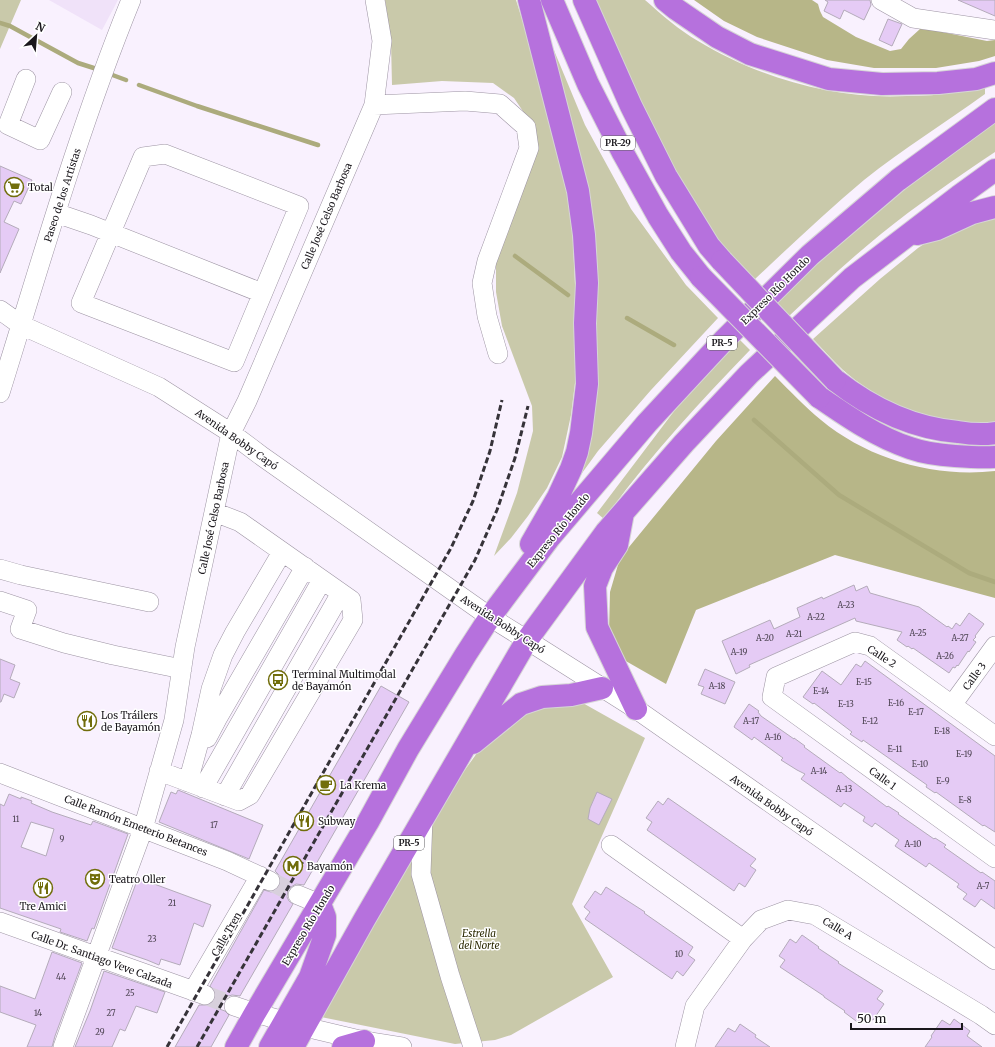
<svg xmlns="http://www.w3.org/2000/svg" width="995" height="1047" font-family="Merriweather,serif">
<rect width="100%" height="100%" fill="#f9f1fe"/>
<!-- built -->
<path fill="#f0e2f9" d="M49 0H118L102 30Z"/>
<!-- green -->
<path fill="#c9c9aa" d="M0 0H21L0 49Z
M385 0H516L526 32 564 162 572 221 577 327 576 375 571 415 562 457 547 488 528 516 511 538 494 556 517 493 533 431 532 406 502 326 496 292V262L535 129 514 98 493 83 442 81 392 85 391 42Z
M589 0H645C662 15 679 30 698 41 759 78 835 100 907 96 923 96 940 95 955 92 966 91 975 88 985 88V94C945 123 903 149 864 180 826 212 790 246 754 280L723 249 687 195Z
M551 46 553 48 585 125 631 209 686 285 718 318 651 390 598 451 569 491 592 389Z
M995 118V152C956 178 917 205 881 234 849 260 819 288 789 316L776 303 842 240 899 191Z
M995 213V422C980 422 964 423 949 421 909 415 873 396 843 370 832 360 823 349 813 339L880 279 918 248 945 230Z
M738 338 750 350C698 404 648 458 604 519L597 513 678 406Z
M581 702 645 738 572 904 613 977 511 1035 495 1040 455 1044 321 1017 444 799 485 742 534 708Z"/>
<!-- forest -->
<path fill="#b7b688" d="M694 0H812L818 4 820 11 823 17 856 37 890 51 901 49 909 39 920 29 932 30 987 41 995 40V56L979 61 936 68H874L827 60 757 37 724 21Z
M775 376C790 391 805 407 821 420 868 459 934 478 995 471V598L835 555 696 610 666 684 624 660 609 632 610 592 620 558 716 441Z"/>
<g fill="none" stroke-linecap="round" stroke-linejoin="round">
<!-- stream -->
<path stroke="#acab7d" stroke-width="4.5" d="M0 23 10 26 78 63 100 70
M107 73 126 80
M139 85 197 106 318 145
M515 256 568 295
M627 318 674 345
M754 420 839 495 969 573 995 582"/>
</g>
<!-- building -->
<path fill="#e5cbf5" stroke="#b4abba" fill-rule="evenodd" d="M825 0H870L871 5 864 20 844 10 840 19 824 11 828 2Z
M958 0H995V16Z
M888 19 902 24 892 46 879 40Z
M0 166 32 180 21 204 14 201 4 222 19 229 0 273Z
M854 585 856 591 867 586 870 593 919 607 947 627 948 626 952 629 956 623 960 626 969 613 984 624 975 636 976 637 973 640 976 642 969 652 968 651 958 666 957 665 955 668 953 667 949 673 913 648 912 649 908 646 907 647 897 640 902 632 856 621 855 618 749 665 750 667 736 674 722 641 770 620 774 629 800 617 797 608 822 597 823 599Z
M0 659 15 665 10 679 20 683 14 698 4 694 1 702H0Z
M865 661 995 756V832L984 825 983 826 936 792 935 793 926 787 927 785 863 740 862 742 850 734 852 732 814 703 813 704 803 697 822 671 841 685 856 664 861 667Z
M705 669 735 682 725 704 701 694 704 687 698 685Z
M381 686 409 702 304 885 296 884 291 887 288 890 287 897 289 901 293 904 240 996 232 995 229 996 214 990 210 986 264 890 271 892 276 890 280 886 281 880 279 875 275 871Z
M749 704 759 711 758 712 761 716 794 739V738L805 746 804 747 840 773 841 772 848 778 887 807 888 806 899 813 898 814 934 839 935 838 946 845 944 847 981 873 982 872 995 881V909L981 899 975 907 963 899 967 894 957 887 959 884 929 863 926 867 895 846 899 840 875 823 872 827 863 821 865 817 844 803 841 807 801 779 805 774 797 770 781 760 783 758 754 737 752 740 734 727 736 723Z
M178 790 263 825 249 859 159 822 171 792 176 794Z
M597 792 612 799 599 825 588 819 590 808Z
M9 794 21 799V797L32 801 31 803 52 812 91 825 93 821 128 834 94 929 92 928 87 941 60 932 61 929 0 908V804L4 806ZM31 822 54 829 46 856 21 847Z
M668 798 756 859 750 866 756 870 745 887 739 883 734 891 647 830 652 822 646 818 658 801 663 805Z
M138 878 211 905 203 927 194 923 180 965 161 959 159 965 147 960 112 948Z
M606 887 645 912 644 913 693 947 688 955 695 960 683 976 677 971 672 979 585 919 590 912 584 907 595 891 601 895Z
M802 935 819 947 818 948 839 962 838 963 883 991 877 999 884 1004 873 1020 866 1016 860 1024 844 1012 845 1011 824 997V996L780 967 785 960 779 956 790 939 796 943Z
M52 952 82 963 55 1036 52 1047H27L36 1025 0 1012V986L35 999Z
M104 971 165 992 157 1013 136 1006 125 1031 120 1029 112 1047H75L90 1011Z
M199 1005H208L225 1011 229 1015 211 1047H175Z
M954 1019 970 1031 967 1036 982 1047H925L932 1037 931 1036 942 1020 950 1025Z
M740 1024 756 1035 755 1037 770 1047H715L728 1028 735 1032Z"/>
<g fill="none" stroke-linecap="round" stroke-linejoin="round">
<!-- minor-tunnel -->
<path stroke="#d8d0dc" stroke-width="19" stroke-dasharray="19 10" stroke-linecap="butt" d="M270 881 298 895
M205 995 234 1006"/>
<defs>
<path id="minor" d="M881 0 913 18 995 30
M26 79 8 125 40 140 62 92
M374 105 465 101 500 104 526 127 529 148 487 261 482 283 487 316 498 354
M165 154 299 206 234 362 81 303 143 157Z
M56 213 91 225 262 293
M0 310 21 325 159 387 231 433 263 457 490 617 527 640 636 709 995 960
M0 393C41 261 79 128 131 0
M0 569 21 575 149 602
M0 601 27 610 20 629 64 643 113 655 182 669
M952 705 995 646
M995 736 870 646 855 642 776 677 772 697 995 858
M207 738 217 719 305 567
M159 771 239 801 250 795 353 620 351 600 240 522 214 512
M0 773 227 861 270 881
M188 782 201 735 211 689 223 655 235 632 282 552
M203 788 322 580
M225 796 341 593
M423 818 421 874 450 976 473 1047
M611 845 743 939
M298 895 320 904
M0 922 205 995
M193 991 260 876
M234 1006 255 1013 305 1027 364 1041 402 1047
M63 1047 143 829 174 720 185 647 231 433 247 401 374 105 382 41 375 0
M685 1047 695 1006 743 939 761 920 788 910 815 915 981 1015 995 1025"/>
<path id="highway" d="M529 0 578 191 584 235 587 283 585 323 587 384 581 433 577 452 571 469 558 497 531 544
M552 0 588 84 623 153 658 216 681 252 701 277
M584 0 631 106 666 176 709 246 722 261
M665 0 676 9 717 37 750 54 829 79 882 84 938 83 976 79 995 73
M917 234 937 229 972 213 995 207
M835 380C872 409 911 428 958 432 970 434 983 435 995 433
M819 397C848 417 877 437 910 448 924 453 940 455 955 456 968 457 982 458 995 457
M623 513 617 545 602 568 595 586 597 627 636 709
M473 743 521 704 542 697 571 695 602 688
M236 1047 255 1013 368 822 408 749 466 654 490 617 550 537 647 423 725 339 810 255 898 180 995 109
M270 1047 310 977 325 935V917L320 904
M293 1047 364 920 527 640 606 532 684 443 749 374 852 278 959 196 995 170
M343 1047 364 1041"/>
</defs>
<!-- minor casing -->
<use href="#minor" stroke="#9d94a3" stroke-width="20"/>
<!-- highway casing -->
<use href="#highway" stroke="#d6d5d6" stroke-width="24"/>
<!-- minor -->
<use href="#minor" stroke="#fff" stroke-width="19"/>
<!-- highway -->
<use href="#highway" stroke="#b671dd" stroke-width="22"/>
<!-- rail -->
<path stroke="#363339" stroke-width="3" stroke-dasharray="6 3" stroke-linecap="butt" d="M167 1047 451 548 473 501 490 451 502 400
M197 1047 475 560 497 510 515 458 528 406"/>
<defs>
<path id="highway-bridge" d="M722 261 835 380
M701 277 819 397"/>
</defs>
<!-- highway-bridge casing -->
<use href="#highway-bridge" stroke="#d6d5d6" stroke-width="24" stroke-linecap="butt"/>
<!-- highway-bridge -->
<use href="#highway-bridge" stroke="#b671dd" stroke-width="22"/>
</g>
<!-- icons -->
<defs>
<symbol id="supermarket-ring" viewBox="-11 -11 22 22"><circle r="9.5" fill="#fff" stroke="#716d0b" stroke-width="1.5"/><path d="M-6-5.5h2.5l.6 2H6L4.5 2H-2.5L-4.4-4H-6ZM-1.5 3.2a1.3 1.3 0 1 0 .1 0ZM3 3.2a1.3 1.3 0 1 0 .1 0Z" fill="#716d0b"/></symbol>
<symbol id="bus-ring" viewBox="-11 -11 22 22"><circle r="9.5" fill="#fff" stroke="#716d0b" stroke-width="1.5"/><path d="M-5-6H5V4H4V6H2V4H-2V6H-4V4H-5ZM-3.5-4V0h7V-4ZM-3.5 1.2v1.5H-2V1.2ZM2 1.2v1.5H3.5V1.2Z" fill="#716d0b"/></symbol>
<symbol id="restaurant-ring" viewBox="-11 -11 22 22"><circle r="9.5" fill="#fff" stroke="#716d0b" stroke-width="1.5"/><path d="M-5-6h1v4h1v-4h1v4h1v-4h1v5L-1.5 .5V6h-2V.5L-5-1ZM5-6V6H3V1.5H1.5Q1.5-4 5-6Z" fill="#716d0b"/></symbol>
<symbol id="cafe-ring" viewBox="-11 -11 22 22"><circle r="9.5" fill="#fff" stroke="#716d0b" stroke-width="1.5"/><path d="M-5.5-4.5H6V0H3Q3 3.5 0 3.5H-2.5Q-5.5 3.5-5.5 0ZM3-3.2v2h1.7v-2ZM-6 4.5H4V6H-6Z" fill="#716d0b"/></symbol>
<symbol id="metro-ring" viewBox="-11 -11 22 22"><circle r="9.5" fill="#fff" stroke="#716d0b" stroke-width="1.5"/><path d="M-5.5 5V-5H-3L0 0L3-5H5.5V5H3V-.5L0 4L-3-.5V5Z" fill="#716d0b"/></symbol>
<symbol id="theatre-ring" viewBox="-11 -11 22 22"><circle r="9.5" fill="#fff" stroke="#716d0b" stroke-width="1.5"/><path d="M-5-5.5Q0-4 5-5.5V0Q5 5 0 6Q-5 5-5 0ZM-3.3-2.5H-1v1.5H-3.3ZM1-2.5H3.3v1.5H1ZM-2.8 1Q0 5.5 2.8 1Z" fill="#716d0b"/></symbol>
</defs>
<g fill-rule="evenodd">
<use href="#supermarket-ring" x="3" y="176" width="22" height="22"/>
<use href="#bus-ring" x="267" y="669" width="22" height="22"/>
<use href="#restaurant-ring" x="76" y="710" width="22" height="22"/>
<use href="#cafe-ring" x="315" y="774" width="22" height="22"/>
<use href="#restaurant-ring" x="293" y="810" width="22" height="22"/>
<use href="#metro-ring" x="282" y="855" width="22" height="22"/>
<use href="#theatre-ring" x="84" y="868" width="22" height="22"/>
<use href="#restaurant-ring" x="32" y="877" width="22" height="22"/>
</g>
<g text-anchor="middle" stroke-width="3" stroke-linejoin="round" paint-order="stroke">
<!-- number labels -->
<g font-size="8" fill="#4d4452">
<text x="846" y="608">A-23</text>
<text x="816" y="620">A-22</text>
<text x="918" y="636">A-25</text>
<text x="794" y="637">A-21</text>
<text x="765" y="641">A-20</text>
<text x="960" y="641">A-27</text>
<text x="739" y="655">A-19</text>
<text x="945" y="659">A-26</text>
<text x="864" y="685">E-15</text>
<text x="717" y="689">A-18</text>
<text x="821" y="694">E-14</text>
<text x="896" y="706">E-16</text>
<text x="846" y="707">E-13</text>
<text x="916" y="715">E-17</text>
<text x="751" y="724">A-17</text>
<text x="870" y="724">E-12</text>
<text x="942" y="734">E-18</text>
<text x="773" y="740">A-16</text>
<text x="895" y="752">E-11</text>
<text x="964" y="757">E-19</text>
<text x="920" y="767">E-10</text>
<text x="819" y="774">A-14</text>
<text x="943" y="784">E-9</text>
<text x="844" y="792">A-13</text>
<text x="965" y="803">E-8</text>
<text x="16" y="822">11</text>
<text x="214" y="828">17</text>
<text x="62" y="842">9</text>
<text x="913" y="847">A-10</text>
<text x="983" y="889">A-7</text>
<text x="172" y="906">21</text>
<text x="152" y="942">23</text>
<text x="679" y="957">10</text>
<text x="61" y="980">44</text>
<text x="130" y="996">25</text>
<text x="38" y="1016">14</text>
<text x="111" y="1016">27</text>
<text x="100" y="1035">29</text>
</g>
<!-- shield labels -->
<g fill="#fff" stroke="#5f5d60" stroke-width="1">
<rect x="601" y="136" width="34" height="14" rx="3"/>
<rect x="707" y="336" width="30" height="14" rx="3"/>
<rect x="394" y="836" width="30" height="14" rx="3"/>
</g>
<g font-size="9" font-weight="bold" fill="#1a171c">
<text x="618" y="146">PR-29</text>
<text x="722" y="346">PR-5</text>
<text x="409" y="846">PR-5</text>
</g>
<!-- poi labels -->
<g font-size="10" fill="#1a171c" stroke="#fff" text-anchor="start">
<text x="28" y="191">Total</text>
<text x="292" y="678">Terminal Multimodal<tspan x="292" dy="12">de Bayamón</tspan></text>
<text x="101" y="719">Los Tráilers<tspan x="101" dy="12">de Bayamón</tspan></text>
<text x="340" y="789">La Krema</text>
<text x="318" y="825">Subway</text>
<text x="307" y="870">Bayamón</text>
<text x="109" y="883">Teatro Oller</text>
<text x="43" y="910" text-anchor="middle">Tre Amici</text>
</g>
<!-- street labels -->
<g font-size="10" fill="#1a171c" stroke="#fff">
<text transform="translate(62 195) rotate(-72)" y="4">Paseo de los Artistas</text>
<text transform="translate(326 216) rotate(-67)" y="4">Calle José Celso Barbosa</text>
<text transform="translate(775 290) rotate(-45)" y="4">Expreso Río Hondo</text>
<text transform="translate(237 439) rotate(35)" y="4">Avenida Bobby Capó</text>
<text transform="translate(213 518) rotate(-78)" y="4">Calle José Celso Barbosa</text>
<text transform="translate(558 530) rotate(-51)" y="4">Expreso Río Hondo</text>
<text transform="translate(503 624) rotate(33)" y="4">Avenida Bobby Capó</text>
<text transform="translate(882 656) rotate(33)" y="4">Calle 2</text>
<text transform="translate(974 676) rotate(-54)" y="4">Calle 3</text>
<text transform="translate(883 778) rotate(36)" y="4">Calle 1</text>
<text transform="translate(772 805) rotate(35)" y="4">Avenida Bobby Capó</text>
<text transform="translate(136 825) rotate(21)" y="4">Calle Ramón Emeterio Betances</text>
<text transform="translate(308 925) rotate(-59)" y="4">Expreso Río Hondo</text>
<text transform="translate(838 928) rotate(31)" y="4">Calle A</text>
<text transform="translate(226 934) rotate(-60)" y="4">Calle Tren</text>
<text transform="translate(102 959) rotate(20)" y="4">Calle Dr. Santiago Veve Calzada</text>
</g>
<!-- park labels -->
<g font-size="10" font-style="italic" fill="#2f2e07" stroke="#fff">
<text x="479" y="937">Estrella<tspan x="479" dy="12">del Norte</tspan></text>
</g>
</g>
<!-- north arrow -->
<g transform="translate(36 36) rotate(26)" stroke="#ffffff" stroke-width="3" paint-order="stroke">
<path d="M0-3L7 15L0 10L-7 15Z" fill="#1a171c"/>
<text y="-6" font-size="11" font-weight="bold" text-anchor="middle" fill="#1a171c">N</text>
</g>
<!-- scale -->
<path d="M851 1023v6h111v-6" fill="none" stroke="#1a171c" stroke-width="2"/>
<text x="857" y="1023" font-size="12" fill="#1a171c" stroke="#ffffff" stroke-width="3" paint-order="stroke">50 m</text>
</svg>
